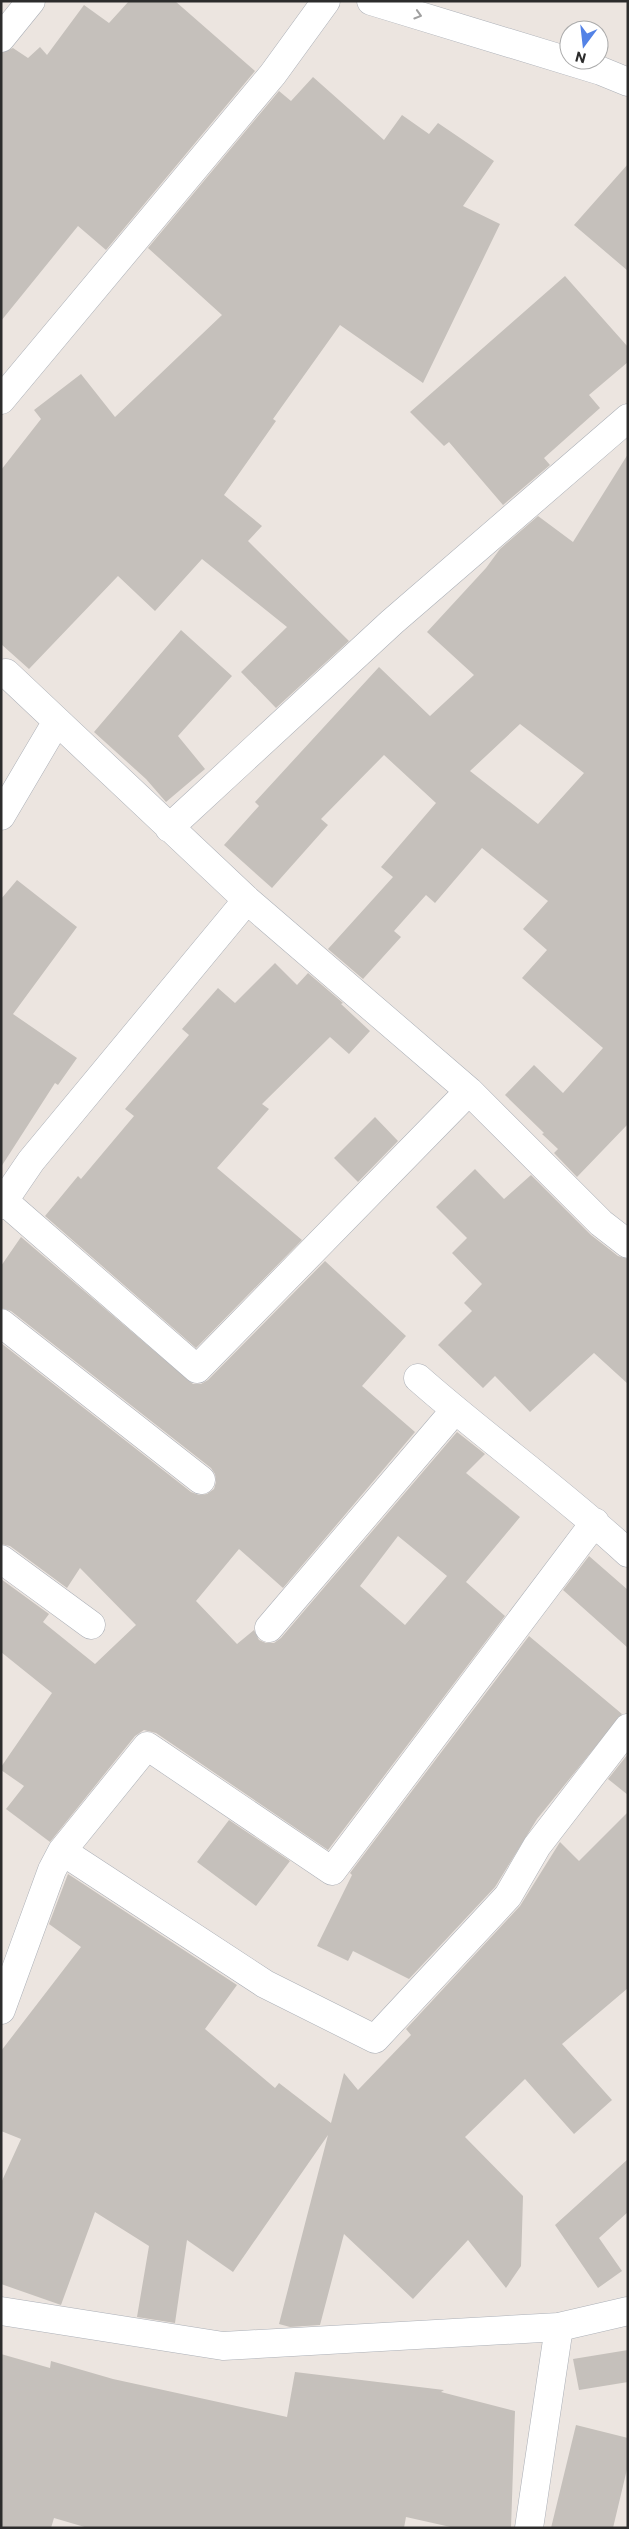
<svg xmlns="http://www.w3.org/2000/svg" width="629" height="2529" font-family="Commissioner,sans-serif">
<rect width="100%" height="100%" fill="#ece5e0"/>
<!-- building -->
<path fill="#c5c0bb" fill-rule="evenodd" d="M129 1H175L255 71 106 250 78 226 1 321V53L13 48 28 58 40 47 47 55 84 5 109 23Z
M313 77 384 140 402 115 429 134 438 123 494 161 463 206 500 224 423 383 340 325 273 419 276 421 224 495 262 526 248 541 349 641 276 708 241 672 287 627 202 559 155 611 118 576 29 669 1 644V470L41 419 34 410 81 374 115 417 222 315 148 248 279 91 291 101Z
M628 164V271L574 225Z
M565 276 628 347V362L589 395 600 408 544 458 550 465 503 505 449 442 444 446 410 412Z
M628 454V1124L577 1177 554 1153 558 1149 542 1134 544 1133 505 1095 534 1065 563 1093 603 1048 522 978 547 950 523 929 548 901 482 848 435 903 426 895 394 931 401 937 363 979 328 949 393 877 381 867 436 803 384 755 321 819 328 825 272 888 224 845 259 806 255 802 379 667 430 716 474 675 427 632 486 568 500 549 538 516 573 542ZM520 724 584 773 538 824 470 771Z
M181 630 232 676 178 736 205 769 166 802 146 779 94 732Z
M17 880 77 927 13 1014 77 1058 58 1085 55 1083 1 1167V899Z
M275 963 297 985 308 973 343 1003 341 1004 370 1031 349 1054 330 1037 262 1104 269 1109 217 1168 302 1240 196 1348 45 1216 78 1176 81 1179 134 1116 125 1109 189 1035 182 1029 218 988 235 1003Z
M375 1117 398 1141 358 1182 334 1158Z
M475 1169 504 1199 531 1175 591 1235 618 1256 628 1259V1384L594 1353 530 1412 495 1376 483 1388 438 1345 472 1311 464 1303 482 1284 452 1253 467 1238 436 1207Z
M21 1237 193 1384H201L208 1380 325 1261 406 1336 362 1386 415 1432 283 1588 239 1549 196 1601 237 1644 254 1630 259 1640 266 1643H274L281 1638 457 1432 485 1454 466 1473 520 1517 466 1582 505 1616 328 1850 156 1733 144 1730 135 1736 50 1842 6 1809 24 1786 1 1770V1767L52 1693 1 1652V1579L49 1614 43 1622 95 1664 136 1625 80 1568 67 1588 10 1546 1 1544V1343L191 1492 199 1495 207 1494 214 1489 216 1482 215 1474 211 1468 11 1311 1 1308V1266ZM398 1536 447 1576 405 1625 360 1586Z
M589 1556 628 1590V1648L563 1590Z
M529 1636 622 1714 537 1819 495 1887 409 1979 353 1951 348 1961 317 1946 352 1875 350 1873Z
M628 1754V1795L608 1779Z
M628 1812V1988L562 2044 612 2100 574 2134 525 2079 465 2137 523 2196 521 2266 506 2288 468 2240 413 2299 344 2234 320 2325 290 2327 279 2324 328 2135 233 2272 187 2240 175 2323 137 2317 149 2246 95 2212 61 2305 1 2284V2183L21 2139 1 2131V2051L81 1947 49 1924 68 1874 237 1985 205 2029 275 2088 279 2083 331 2123 344 2073 358 2090 411 2035 406 2029 520 1906 560 1842 579 1861Z
M229 1820 290 1861 256 1906 197 1862Z
M628 2159V2212L599 2238 622 2271 598 2288 555 2225Z
M628 2350V2382L579 2390 573 2359Z
M1 2354 50 2368 51 2361 113 2379 287 2417 295 2372 444 2390 441 2392 515 2411 511 2528H455L406 2517 404 2528H88L54 2518 51 2528H1Z
M576 2425 628 2438V2465L613 2528H551Z"/>
<g fill="none" stroke-linecap="round" stroke-linejoin="round">
<defs>
<path id="minor" d="M1 38 31 1
M1 400 273 74 326 1
M6 673 247 900 469 1091 601 1223 628 1244
M1 816 57 721
M169 828 392 622 628 418
M4 1201 197 1369 469 1091
M1 1205 31 1161 247 900
M1 1323 201 1480
M418 1378C486 1438 561 1491 628 1553
M1 1559 91 1625
M269 1628 455 1410
M62 1851 265 1984 375 2039 508 1896 537 1846 628 1728
M1 2010 52 1870 62 1851 147 1746 332 1871 595 1522
M529 2528 559 2327"/>
<path id="tertiary" d="M371 1 601 71 628 82"/>
<path id="secondary" d="M1 2311 223 2346 559 2327 628 2311"/>
</defs>
<!-- minor casing -->
<use href="#minor" stroke="#acb0b7" stroke-width="29"/>
<!-- tertiary casing -->
<use href="#tertiary" stroke="#acb0b7" stroke-width="29"/>
<!-- secondary casing -->
<use href="#secondary" stroke="#acb0b7" stroke-width="29"/>
<!-- minor -->
<use href="#minor" stroke="#fff" stroke-width="28"/>
<!-- tertiary -->
<use href="#tertiary" stroke="#fff" stroke-width="28"/>
<!-- secondary -->
<use href="#secondary" stroke="#fff" stroke-width="28"/>
</g>
<!-- one-way arrows -->
<defs><path id="oneway-chevron" d="M-2-3.5L2.5 0L-2 3.5" fill="none" stroke-width="1.6" stroke-linecap="round" stroke-linejoin="round" transform="scale(1.25)"/></defs>
<use stroke="#a0a0a0" href="#oneway-chevron" transform="translate(418 15) rotate(17)"/>
<!-- border -->
<rect width="629" height="2529" fill="none" stroke="#2c2c2c" stroke-width="5"/>
<!-- north arrow -->
<g transform="translate(584 45) rotate(195)"><circle r="24" fill="#ffffff" stroke="#ababab"/>
<path d="M0-4L9 19L0 12L-9 19Z" fill="#5382e6"/>
<text y="-8" font-size="14" font-weight="bold" text-anchor="middle" fill="#2c2c2c">N</text>
</g>
</svg>
